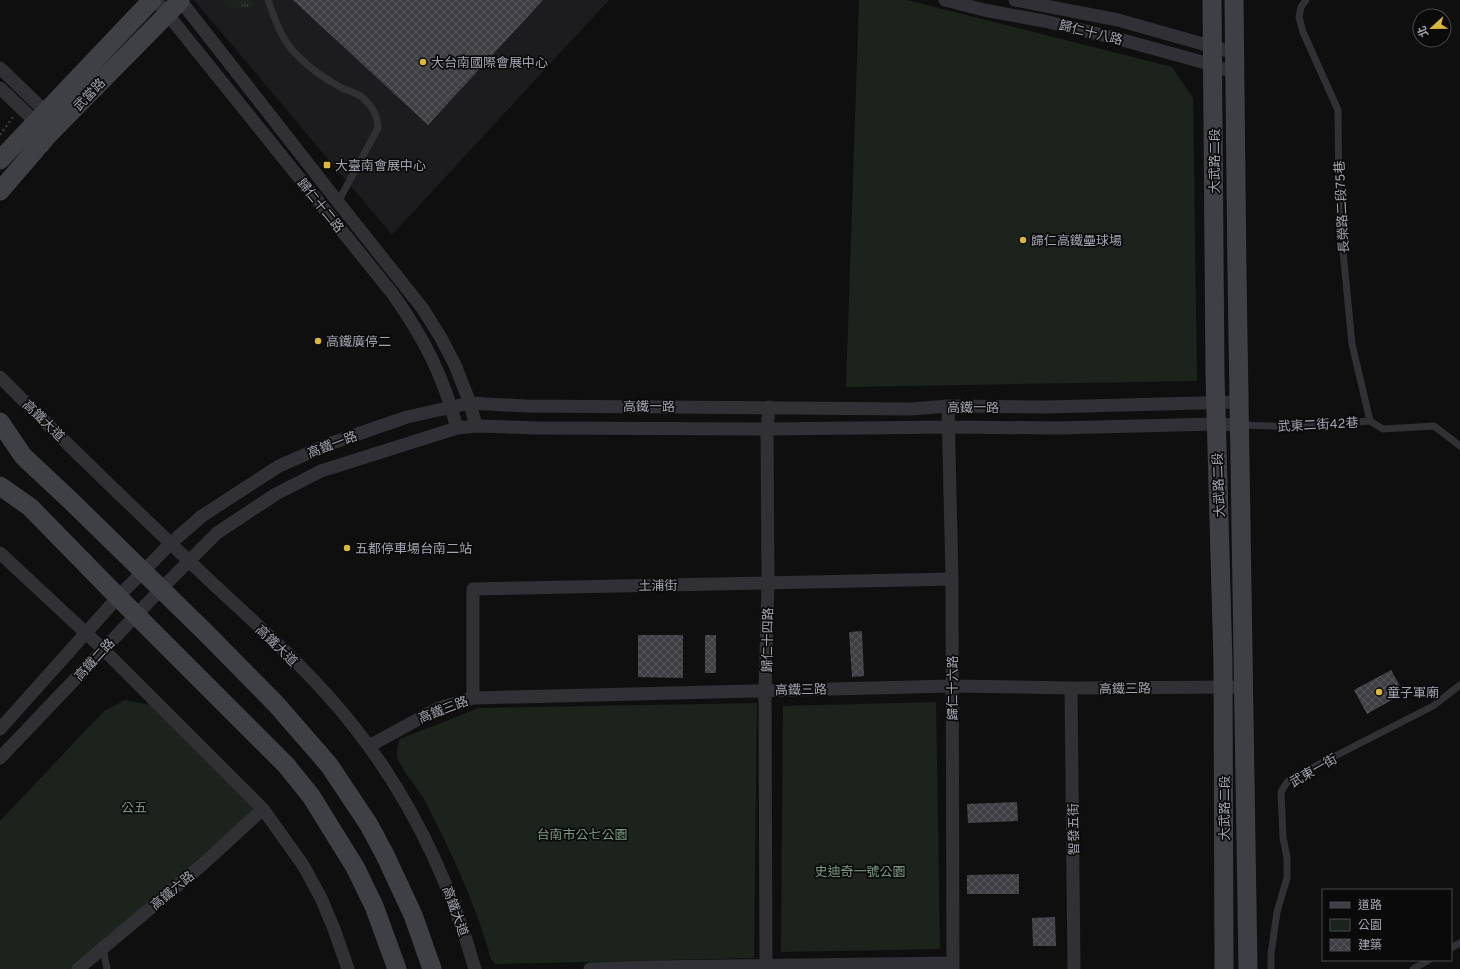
<svg xmlns="http://www.w3.org/2000/svg" width="1460" height="969" font-family="Overpass,'Noto Sans TC',sans-serif">
<defs>
<pattern id="grass-tufts" width="24" height="20" patternUnits="userSpaceOnUse"><rect width="24" height="20" fill="#1c231d"/><path d="M3 7l-1-3M5 7V3M7 7l1-3M15 17l-1-3M17 17v-4M19 17l1-3" fill="none" stroke="#3a403b"/></pattern>
<pattern id="building-cross-hatch" width="8" height="8" patternUnits="userSpaceOnUse"><rect width="8" height="8" fill="#3f3f43"/><path d="M0 0l8 8M0 8l8-8" fill="none" stroke="#58585c"/></pattern>
</defs>
<rect width="100%" height="100%" fill="#0f0f10"/>
<!-- built -->
<path fill="#1c1b1d" d="M194 0H609L392 235Z"/>
<!-- grass -->
<path fill="url(#grass-tufts)" d="M222 0H253L255 5 248 9 227 7Z"/>
<!-- park -->
<path fill="#1c231d" d="M859 0H907L1172 67 1193 98 1197 381 846 387Z
M125 700 160 707 260 812 81 969H0V821L104 711Z
M936 702 940 949 781 952 783 706Z
M757 703 754 958 495 964 491 959C476 905 451 851 425 801 417 787 405 774 398 760 395 753 398 745 400 739L479 708Z"/>
<!-- building -->
<path fill="url(#building-cross-hatch)" d="M293 0H543L428 125Z
M862 631 864 676 852 677 849 632Z
M638 635H683V678L638 677Z
M705 635H716V673H705Z
M1391 670 1404 693 1367 714 1354 690Z
M1017 802 1018 821 968 823 967 804Z
M1019 874V894H967V875Z
M1055 917 1056 946H1033L1032 918Z"/>
<g fill="none" stroke-linecap="round" stroke-linejoin="round">
<!-- path -->
<path stroke="#37383c" stroke-width="2.5" stroke-dasharray="2 3" stroke-linecap="butt" d="M0 135 13 117"/>
<!-- lane -->
<path stroke="#313135" stroke-width="7" d="M268 0C275 19 281 39 296 54 309 68 325 79 342 88 349 91 359 94 364 99 373 107 378 116 378 128L338 202
M1306 0 1301 7 1299 17 1303 32 1338 110 1339 210 1352 344 1370 421
M1239 425 1301 427 1370 421 1383 429 1434 426 1460 446
M103 948 107 969
M1451 948 1460 943
M1271 969V954L1277 912 1287 878V858L1283 837 1281 792 1287 782 1298 775 1433 706 1460 685
M1413 969 1429 960"/>
<!-- street -->
<path stroke="#313135" stroke-width="13" d="M156 0 392 293C424 338 443 375 457 428
M180 0 338 202 423 309 441 338 455 365 470 403 476 426
M945 0 984 10 1044 21 1119 39 1213 65 1235 73
M1015 0 1118 20 1235 53
M0 68 52 118
M0 88 41 127
M0 377C62 439 125 500 189 561 245 615 307 666 355 728 411 799 450 882 475 969
M948 406 952 579 953 969
M0 553 102 648 263 809 303 865 321 898 334 929 348 969
M1071 688 1074 969
M473 698V589L952 579
M0 729 118 597 171 543 202 516 279 466 329 444 407 417 470 403 526 406 911 409 948 406 1046 407 1239 402
M369 746 439 708 473 698 952 686 1071 688 1244 687
M0 758 161 589 217 533 276 494 321 471 457 428 476 426 537 428 767 429 949 427 1058 428 1216 424 1239 425
M78 969 202 865 263 809
M590 969 650 967 953 963
M766 969 765 690 768 583 767 429 769 407"/>
<!-- secondary -->
<path stroke="#3f4045" stroke-width="19" d="M1212 0 1215 375 1223 663 1224 969
M1234 0 1237 272 1248 969
M0 160 152 0
M0 191 49 134 180 1
M0 422 23 456 71 501 205 632 276 704 329 765 369 825 385 855 413 915 432 969
M0 486 30 507 118 597 286 765 311 796 355 867 374 906 397 969"/>
</g>
<!-- markers -->
<g fill="#ddb73b" stroke="#0b0a0b" stroke-width="1.5">
<circle cx="423" cy="62" r="4"/>
<rect x="323" y="161" width="8" height="8" rx="2"/>
<circle cx="1023" cy="240" r="4"/>
<circle cx="318" cy="341" r="4"/>
<circle cx="347" cy="548" r="4"/>
<circle cx="1379" cy="692" r="4"/>
</g>
<g text-anchor="middle" stroke-width="3.5" stroke-linejoin="round" paint-order="stroke">
<!-- street labels -->
<g font-size="13" fill="#a2a5b0" stroke="#0b0a0b">
<text transform="translate(1091 32) rotate(14)" y="5">歸仁十八路</text>
<text transform="translate(89 94) rotate(-46)" y="5">武當路</text>
<text transform="translate(1214 161) rotate(-90)" y="5">大武路二段</text>
<text transform="translate(321 205) rotate(51)" y="5">歸仁十二路</text>
<text transform="translate(1341 207) rotate(-93)" y="5">長榮路二段75巷</text>
<text x="649" y="411">高鐵一路</text>
<text x="973" y="412">高鐵一路</text>
<text transform="translate(44 420) rotate(44)" y="5">高鐵大道</text>
<text transform="translate(1318 424) rotate(-3)" y="5">武東二街42巷</text>
<text transform="translate(332 444) rotate(-21)" y="5">高鐵一路</text>
<text transform="translate(1218 485) rotate(-92)" y="5">大武路二段</text>
<text transform="translate(658 585) rotate(-1)" y="5">土浦街</text>
<text transform="translate(767 640) rotate(-89)" y="5">歸仁十四路</text>
<text transform="translate(277 645) rotate(44)" y="5">高鐵大道</text>
<text transform="translate(94 659) rotate(-47)" y="5">高鐵二路</text>
<text transform="translate(952 688) rotate(-90)" y="5">歸仁十六路</text>
<text transform="translate(1125 688) rotate(-1)" y="5">高鐵三路</text>
<text transform="translate(801 689) rotate(-1)" y="5">高鐵三路</text>
<text transform="translate(443 709) rotate(-21)" y="5">高鐵三路</text>
<text transform="translate(1313 770) rotate(-30)" y="5">武東一街</text>
<text transform="translate(1224 808) rotate(-90)" y="5">大武路二段</text>
<text transform="translate(1073 829) rotate(-91)" y="5">智發五街</text>
<text transform="translate(172 890) rotate(-40)" y="5">高鐵六路</text>
<text transform="translate(456 911) rotate(70)" y="5">高鐵大道</text>
</g>
<!-- poi labels -->
<g font-size="13" fill="#a2a5b0" stroke="#0b0a0b" text-anchor="start">
<text x="431" y="67">大台南國際會展中心</text>
<text x="335" y="170">大臺南會展中心</text>
<text x="1031" y="245">歸仁高鐵壘球場</text>
<text x="326" y="346">高鐵廣停二</text>
<text x="355" y="553">五都停車場台南二站</text>
<text x="1387" y="697">童子軍廟</text>
</g>
<!-- park labels -->
<g font-size="13" fill="#7b9980" stroke="#0b0a0b">
<text x="134" y="812">公五</text>
<text x="582" y="839">台南市公七公園</text>
<text x="860" y="876">史迪奇一號公園</text>
</g>
</g>
<!-- legend -->
<rect x="1322" y="889" width="130" height="72" fill="#0b0a0b" stroke="#47484d"/>
<rect x="1330" y="902" width="20" height="6" fill="#3f4045" stroke="#47484d"/>
<text x="1358" y="909" font-size="12" fill="#a2a5b0">道路</text>
<rect x="1330" y="919" width="20" height="12" fill="#1c231d" stroke="#47484d"/>
<text x="1358" y="929" font-size="12" fill="#a2a5b0">公園</text>
<rect x="1330" y="939" width="20" height="12" fill="url(#building-cross-hatch)" stroke="#47484d"/>
<text x="1358" y="949" font-size="12" fill="#a2a5b0">建築</text>
<!-- north arrow -->
<g transform="translate(1432 28) rotate(248)"><circle r="19" fill="#0b0a0b" stroke="#47484d"/>
<path d="M0-3L7 15L0 10L-7 15Z" fill="#ddb73b"/>
<text y="-6" font-size="11" font-weight="bold" text-anchor="middle" fill="#a2a5b0">北</text>
</g>
</svg>
